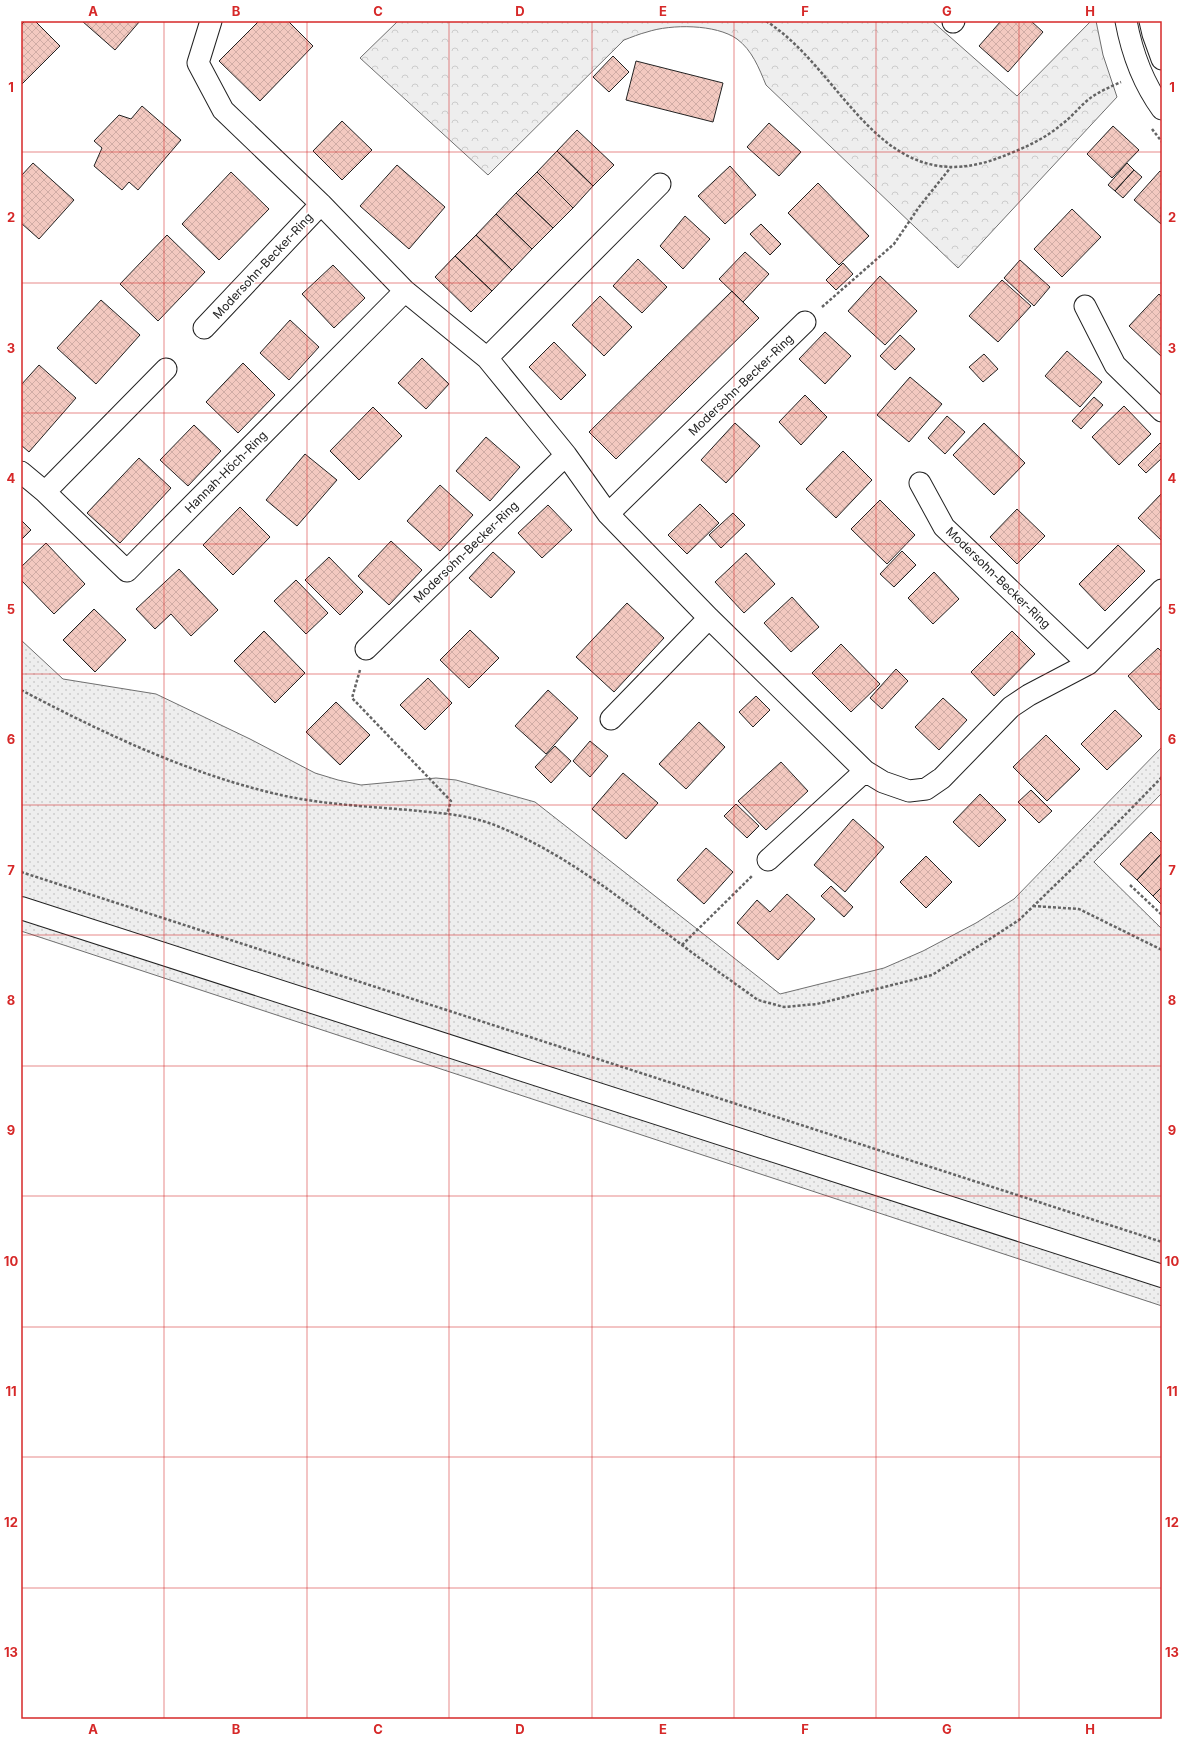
<svg xmlns="http://www.w3.org/2000/svg" width="1183" height="1740" font-family="Inter,sans-serif">
<defs>
<pattern id="grass-dots" width="8" height="8" patternUnits="userSpaceOnUse"><rect width="8" height="8" fill="#eee"/><path d="M2 2h.1M6 6h.1" fill="none" stroke="#ccc" stroke-width="1.8" stroke-linecap="round"/></pattern>
<pattern id="park-crowns" width="20" height="18" patternUnits="userSpaceOnUse"><rect width="20" height="18" fill="#eee"/><path d="M2 6a3 3 0 1 1 6 0M12 15a3 3 0 1 1 6 0" fill="none" stroke="#ccc"/></pattern>
<pattern id="building-cross-hatch" width="8" height="8" patternUnits="userSpaceOnUse"><rect width="8" height="8" fill="#f3c9c0"/><path d="M0 0l8 8M0 8l8-8" fill="none" stroke="#d0aca5"/></pattern>
</defs>
<rect width="100%" height="100%" fill="#fff"/>
<!-- grass -->
<path fill="url(#grass-dots)" stroke="#6f6f6f" d="M21 640 63 679 156 694 250 739 315 773 338 780 361 785 436 778 456 780 535 802 780 994 884 968 923 951 976 923 1014 899 1162 747V793L1094 862 1162 929V1306L21 931Z"/>
<!-- park -->
<path fill="url(#park-crowns)" stroke="#6f6f6f" d="M398 21H932L1017 96 1091 21H1096L1103 55 1117 97 958 268 766 85C759 68 752 50 737 39 716 24 671 24 647 32 639 34 632 37 624 40L488 175 360 58Z"/>
<!-- building -->
<path fill="url(#building-cross-hatch)" stroke="#222" d="M25 21H35L60 46 21 85V25Z
M82 21H140L115 50Z
M259 21H288L313 46 260 101 219 61Z
M1001 21H1031L1043 32 1008 72 979 46Z
M613 56 629 72 609 92 593 77Z
M636 61 723 83 713 122 626 100Z
M142 106 181 140 138 190 129 182 122 190 94 166 102 148 94 141 119 115 131 119Z
M342 121 372 150 342 180 313 151Z
M769 123 801 152 779 176 747 147Z
M1113 126 1139 150 1112 178 1087 154Z
M577 130 614 165 593 186 557 151Z
M557 151 593 186 573 208 537 172Z
M33 163 74 200 39 239 21 223V176Z
M1127 163 1134 170 1115 191 1108 185Z
M397 165 445 207 409 249 360 206Z
M730 166 756 195 725 224 698 196Z
M1134 170 1142 177 1123 198 1115 191Z
M1160 171 1162 173 1161 224 1134 200Z
M231 172 269 209 219 260 182 224Z
M537 172 573 208 553 228 516 193Z
M818 183 869 236 839 265 788 213Z
M516 193 553 228 532 249 496 214Z
M1072 209 1101 237 1062 277 1034 249Z
M496 214 532 249 512 270 476 235Z
M685 216 710 239 683 269 660 246Z
M761 224 781 244 770 255 750 234Z
M167 235 205 272 158 321 120 284Z
M476 235 512 270 492 291 455 256Z
M745 252 769 274 743 302 719 279Z
M455 256 492 291 471 312 435 277Z
M638 259 667 287 642 313 613 286Z
M1020 260 1050 287 1034 306 1004 278Z
M843 263 853 274 836 290 826 280Z
M333 265 365 298 334 328 302 294Z
M880 276 917 311 885 345 848 311Z
M1002 280 1031 306 998 342 969 316Z
M732 291 759 318 616 459 589 432Z
M1159 294 1162 297V357L1129 326Z
M600 296 632 327 604 356 572 325Z
M101 300 140 335 96 384 57 348Z
M290 320 319 347 289 380 260 353Z
M825 332 851 356 825 384 799 359Z
M900 335 915 349 895 370 880 356Z
M554 342 586 375 561 400 529 367Z
M1067 351 1102 382 1080 407 1045 376Z
M984 354 998 369 983 382 969 367Z
M422 358 449 384 426 409 398 383Z
M243 363 275 395 238 433 206 402Z
M39 365 76 398 29 452 21 445V385Z
M910 377 942 404 909 442 877 415Z
M805 395 827 417 801 445 779 422Z
M1094 397 1103 405 1081 429 1072 421Z
M1124 406 1151 434 1119 465 1092 437Z
M373 407 402 436 359 480 330 451Z
M947 416 965 432 945 454 928 438Z
M735 423 760 446 726 483 701 460Z
M984 423 1025 463 994 495 953 455Z
M194 425 221 451 188 486 160 460Z
M486 437 520 467 490 501 456 471Z
M1160 443 1162 445V458L1146 473 1138 465Z
M843 451 872 480 836 518 806 489Z
M305 454 337 480 297 526 266 500Z
M139 458 171 488 120 543 87 513Z
M440 485 473 515 440 551 407 521Z
M1162 493V541L1138 518Z
M880 500 915 535 887 564 851 529Z
M700 504 719 523 687 554 668 535Z
M548 505 572 530 542 558 518 533Z
M240 507 270 537 233 575 203 545Z
M1017 509 1045 536 1017 564 990 537Z
M733 513 745 525 721 548 709 535Z
M21 520 31 530 21 540Z
M391 541 422 570 389 605 358 576Z
M46 543 85 584 54 614 21 580V567Z
M1118 545 1145 571 1105 611 1079 584Z
M902 551 916 565 894 587 880 574Z
M493 552 515 572 491 598 469 578Z
M746 553 775 584 744 613 715 582Z
M329 557 363 592 340 615 305 580Z
M179 569 218 610 191 636 171 614 155 629 136 609Z
M934 572 959 599 933 624 908 598Z
M296 580 328 613 306 634 274 601Z
M792 597 819 627 791 652 764 623Z
M627 603 664 638 614 692 576 657Z
M94 609 126 640 95 672 63 640Z
M470 630 499 658 469 688 440 660Z
M264 631 305 673 275 703 234 661Z
M1012 631 1035 654 994 696 971 672Z
M841 644 880 684 851 712 812 673Z
M1158 648 1162 652V707L1159 710 1128 676Z
M896 669 908 681 882 709 870 698Z
M428 678 452 703 425 730 400 705Z
M548 690 578 718 546 754 515 726Z
M756 696 770 710 753 727 739 712Z
M943 698 967 720 939 750 915 727Z
M336 702 370 735 340 765 306 732Z
M1115 710 1142 736 1107 770 1081 744Z
M699 722 725 747 686 789 659 764Z
M1046 735 1080 769 1047 801 1013 767Z
M590 741 608 756 590 777 573 761Z
M555 746 571 761 551 783 535 767Z
M781 762 808 791 766 830 738 801Z
M623 773 658 803 626 839 592 809Z
M1031 790 1052 811 1039 823 1018 802Z
M980 794 1006 820 979 847 953 822Z
M736 804 759 826 747 838 724 816Z
M853 819 884 847 845 892 814 865Z
M1151 832 1162 843V853L1137 880 1120 864Z
M706 848 733 872 704 904 677 880Z
M1162 853V887L1153 896 1137 880Z
M926 856 952 882 926 908 900 882Z
M831 886 853 907 844 917 821 896Z
M1162 887V905L1153 896Z
M787 894 815 919 778 960 737 923 757 900 770 912Z"/>
<g fill="none" stroke-linecap="round" stroke-linejoin="round">
<defs>
<path id="street" d="M211 21 198 63 223 110 321 204 405 291 487 358 566 455 608 514 709 618 865 771 883 782 909 791 926 789 942 778 1011 707 1029 695 1088 664 1162 590
M1126 21C1132 53 1143 83 1162 109
M1150 21 1153 34 1162 59
M953 22 954 21
M1085 306 1115 365 1162 411
M204 328 321 204
M487 358 660 184
M21 472 45 492 127 571 405 291
M920 483 944 527 1088 664
M45 492 166 369
M608 514 805 322
M366 649 566 455
M611 719 709 618
M768 860 865 771"/>
<path id="secondary" d="M21 908 1162 1276"/>
</defs>
<!-- street casing -->
<use href="#street" stroke="#222" stroke-width="23"/>
<!-- secondary casing -->
<use href="#secondary" stroke="#222" stroke-width="24"/>
<!-- path -->
<path stroke="#646464" stroke-width="2.5" stroke-dasharray="3 2" stroke-linecap="butt" d="M766 21C846 72 880 204 1001 157 1022 149 1045 139 1062 124 1072 117 1079 107 1089 99 1098 92 1110 87 1121 82
M1152 129 1162 142
M822 307 894 244 919 207 951 167
M360 670 352 698 451 801 447 814
M21 690C107 735 195 777 290 797 336 806 383 807 429 812 452 814 475 817 497 826 565 853 624 901 682 945 707 964 733 982 758 1000L784 1007 817 1004 932 975 982 944 1019 920 1080 861 1162 777
M21 872 1162 1242
M1130 885 1162 915
M1033 906 1079 909 1162 950
M682 945 753 875"/>
<!-- street -->
<use href="#street" stroke="#fff" stroke-width="21"/>
<!-- secondary -->
<use href="#secondary" stroke="#fff" stroke-width="22"/>
</g>
<!-- grid -->
<path fill="none" stroke="#d62828" stroke-width="1" stroke-opacity="0.55" d="M164 21V1719M307 21V1719M449 21V1719M592 21V1719M734 21V1719M876 21V1719M1019 21V1719M21 152H1162M21 283H1162M21 413H1162M21 544H1162M21 674H1162M21 805H1162M21 935H1162M21 1066H1162M21 1196H1162M21 1327H1162M21 1457H1162M21 1588H1162"/>
<g text-anchor="middle" stroke-width="3" stroke-linejoin="round" paint-order="stroke">
<!-- street labels -->
<g font-size="12" fill="#222" stroke="#fff">
<text transform="translate(263 266) rotate(-47)" y="4">Modersohn-Becker-Ring</text>
<text transform="translate(741 385) rotate(-44)" y="4">Modersohn-Becker-Ring</text>
<text transform="translate(226 472) rotate(-45)" y="4">Hannah-Höch-Ring</text>
<text transform="translate(466 552) rotate(-44)" y="4">Modersohn-Becker-Ring</text>
<text transform="translate(998 578) rotate(44)" y="4">Modersohn-Becker-Ring</text>
</g>
</g>
<!-- border -->
<rect width="1183" height="1740" fill="none" stroke="#ffffff" stroke-width="44"/>
<rect x="22" y="22" width="1139" height="1696" fill="none" stroke="#d62828" stroke-width="1.5"/>
<g font-size="13" text-anchor="middle" font-weight="bold" fill="#d62828">
<text x="93" y="16">A</text>
<text x="236" y="16">B</text>
<text x="378" y="16">C</text>
<text x="520" y="16">D</text>
<text x="663" y="16">E</text>
<text x="805" y="16">F</text>
<text x="947" y="16">G</text>
<text x="1090" y="16">H</text>
<text x="11" y="92">1</text>
<text x="1172" y="92">1</text>
<text x="11" y="222">2</text>
<text x="1172" y="222">2</text>
<text x="11" y="353">3</text>
<text x="1172" y="353">3</text>
<text x="11" y="483">4</text>
<text x="1172" y="483">4</text>
<text x="11" y="614">5</text>
<text x="1172" y="614">5</text>
<text x="11" y="744">6</text>
<text x="1172" y="744">6</text>
<text x="11" y="875">7</text>
<text x="1172" y="875">7</text>
<text x="11" y="1005">8</text>
<text x="1172" y="1005">8</text>
<text x="11" y="1135">9</text>
<text x="1172" y="1135">9</text>
<text x="11" y="1266">10</text>
<text x="1172" y="1266">10</text>
<text x="11" y="1396">11</text>
<text x="1172" y="1396">11</text>
<text x="11" y="1527">12</text>
<text x="1172" y="1527">12</text>
<text x="11" y="1657">13</text>
<text x="1172" y="1657">13</text>
<text x="93" y="1734">A</text>
<text x="236" y="1734">B</text>
<text x="378" y="1734">C</text>
<text x="520" y="1734">D</text>
<text x="663" y="1734">E</text>
<text x="805" y="1734">F</text>
<text x="947" y="1734">G</text>
<text x="1090" y="1734">H</text>
</g>
</svg>
